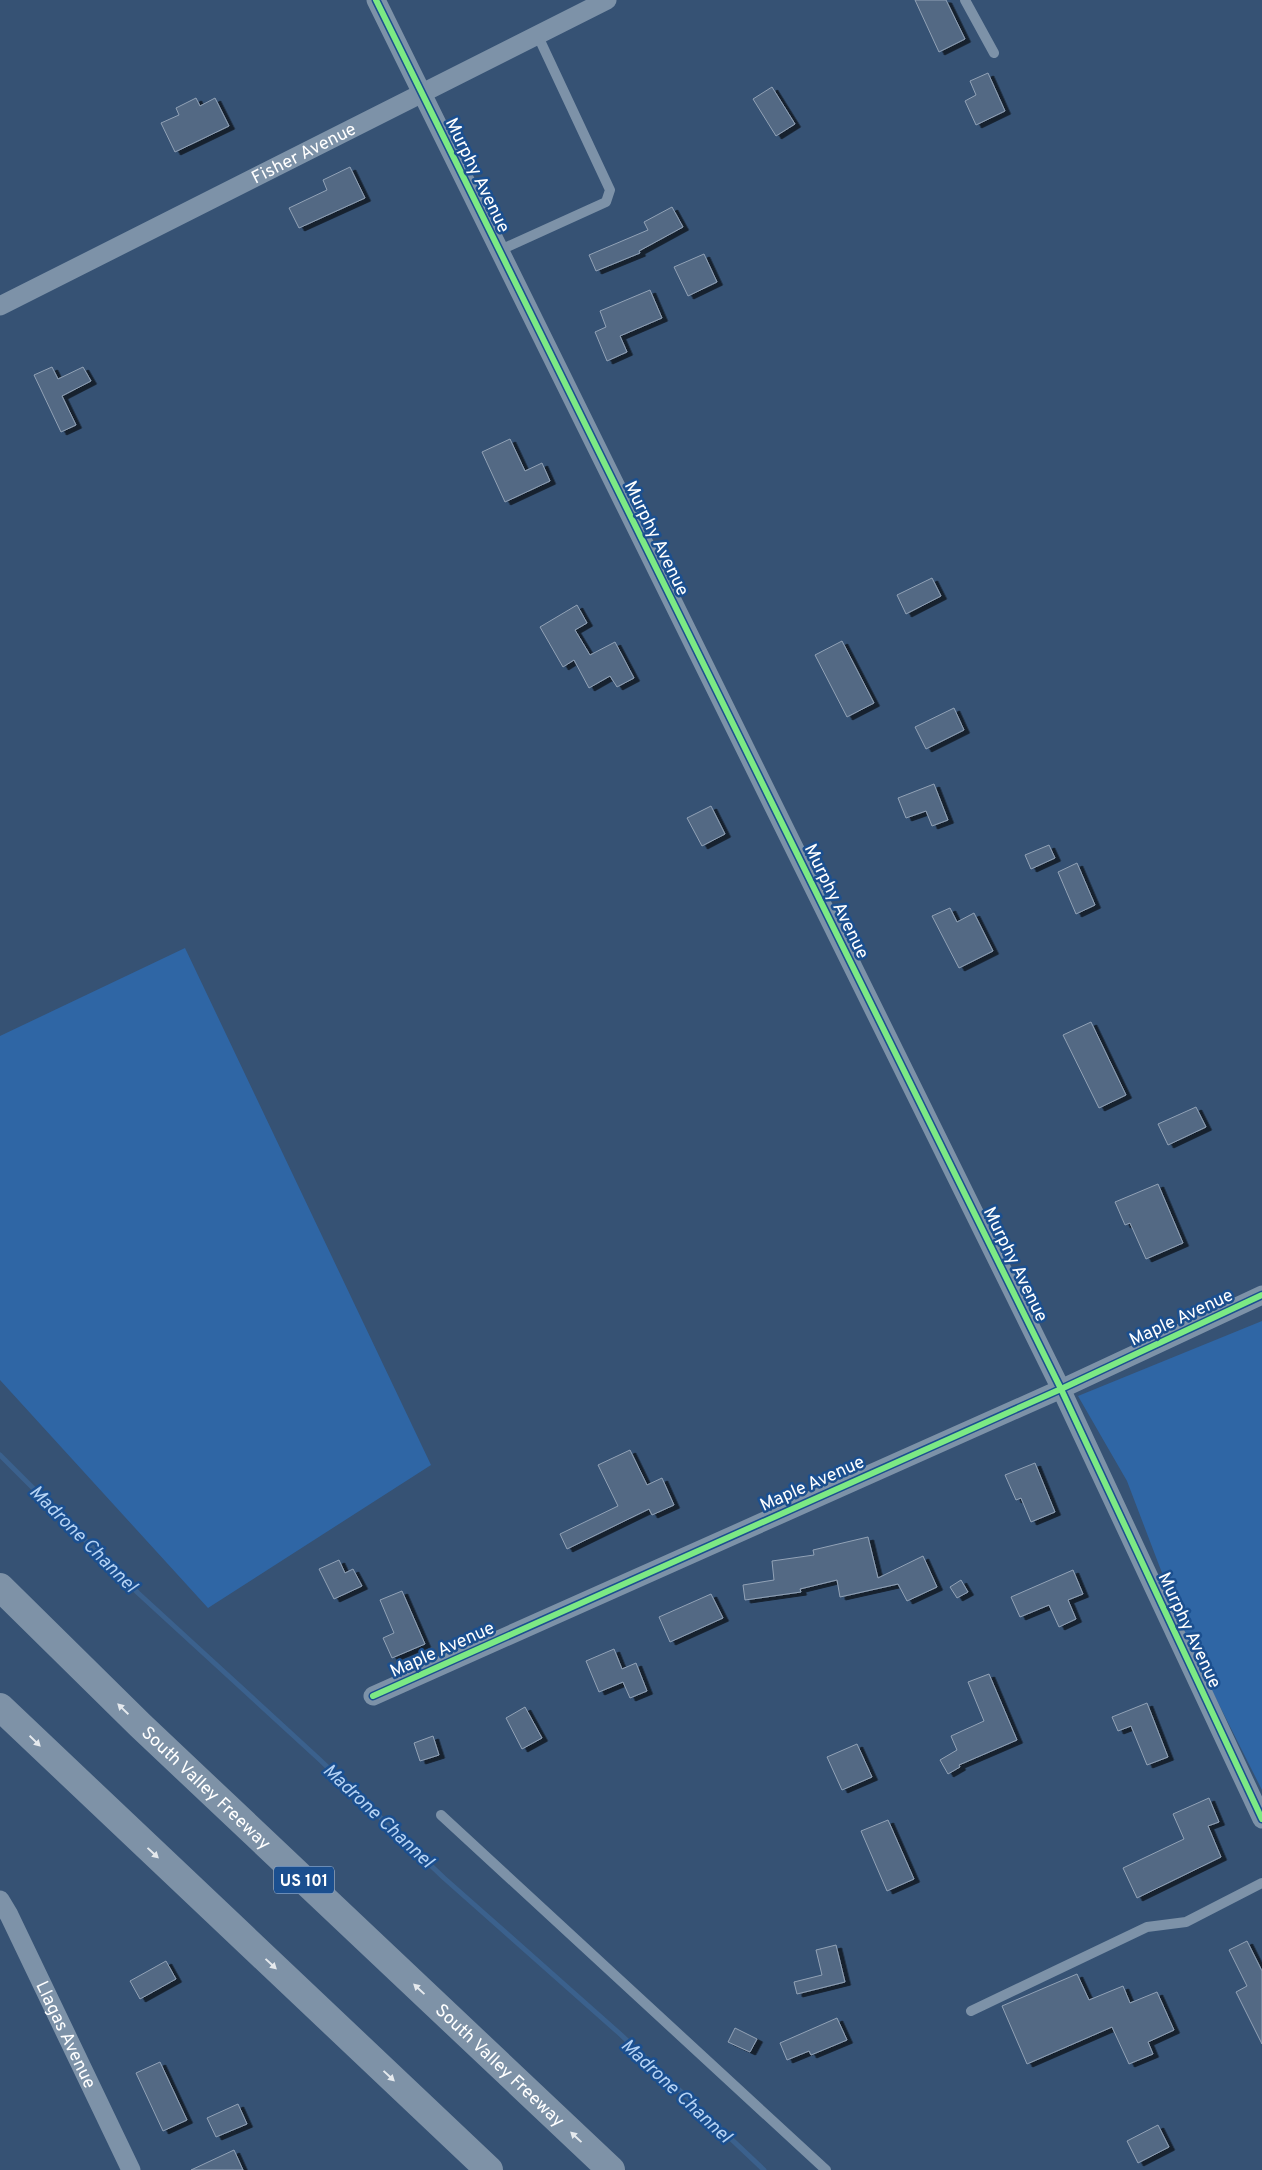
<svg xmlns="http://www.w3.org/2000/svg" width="1262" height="2170" font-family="Overpass,sans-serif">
<defs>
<filter id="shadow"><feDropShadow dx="5.5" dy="3" stdDeviation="0" flood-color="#0009"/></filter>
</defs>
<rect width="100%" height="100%" fill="#365274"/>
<!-- green -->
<path fill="#2f66a5" d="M185 948 431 1465 208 1608 0 1380V1036Z
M1262 1321V1790L1191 1649 1127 1481 1078 1396Z"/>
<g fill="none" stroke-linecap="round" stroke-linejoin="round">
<!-- stream -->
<path stroke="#3b618d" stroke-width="5" d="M0 1455 138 1593 319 1759 444 1878 619 2033 764 2170"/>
</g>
<!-- building -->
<path fill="#526984" stroke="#92a2b6" filter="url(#shadow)" d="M915 0H946L965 39 939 52Z
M988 73 1005 111 976 125 965 101 976 95 970 81Z
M772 87 795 124 776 136 753 99Z
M196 98 200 106 215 98 229 126 175 152 161 123 179 115 176 108Z
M350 167 365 198 299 228 289 208 327 190 323 180Z
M672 207 683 227 639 251 640 253 596 271 589 255 648 230 644 222Z
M704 254 717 282 688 296 674 267Z
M650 290 662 318 620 336 627 352 607 361 595 332 606 327 600 311Z
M52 367 58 379 83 367 91 381 62 396 76 425 61 432 34 375Z
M510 439 525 471 542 463 550 481 505 502 482 452Z
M932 578 941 596 906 614 897 595Z
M577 605 587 623 575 630 590 655 615 642 634 678 617 687 610 676 589 688 574 660 563 667 540 627Z
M842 641 874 703 847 717 815 655Z
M954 708 964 730 926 749 915 727Z
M934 784 948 820 932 826 926 811 906 818 898 798Z
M711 806 725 834 702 846 687 818Z
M1049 845 1055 858 1031 869 1025 855Z
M1077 863 1095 905 1076 914 1058 872Z
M950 908 957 922 974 913 993 951 959 968 932 916Z
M1091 1022 1126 1095 1099 1108 1063 1035Z
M1196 1107 1206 1127 1168 1145 1158 1124Z
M1158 1184 1183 1243 1146 1259 1130 1223 1125 1225 1115 1202Z
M630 1450 647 1485 662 1478 674 1505 652 1515 649 1509 567 1549 560 1534 618 1506 598 1465Z
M1035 1463 1055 1512 1031 1522 1021 1498 1016 1500 1005 1475Z
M868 1537 878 1578 923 1556 937 1587 907 1601 898 1584 840 1597 837 1580 800 1589 801 1592 745 1600 743 1585 774 1580 772 1561 814 1555 813 1550Z
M339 1560 345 1573 353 1569 362 1586 334 1599 319 1569Z
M1073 1570 1083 1594 1068 1600 1076 1619 1059 1627 1049 1605 1020 1617 1011 1597Z
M961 1580 968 1592 957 1598 950 1587Z
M402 1591 425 1644 392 1658 383 1638 394 1633 380 1600Z
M711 1594 723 1618 670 1642 659 1617Z
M614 1649 622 1669 636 1663 647 1691 630 1698 623 1682 599 1692 586 1661Z
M989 1674 1017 1740 959 1765 960 1767 948 1774 940 1760 957 1750 951 1736 984 1721 968 1682Z
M1147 1703 1168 1757 1147 1765 1131 1726 1118 1731 1112 1717Z
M525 1707 542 1738 522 1749 506 1718Z
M433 1736 439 1755 420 1761 414 1743Z
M857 1744 872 1777 842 1790 827 1757Z
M1209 1798 1219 1822 1208 1826 1221 1857 1137 1898 1123 1868 1184 1839 1173 1814Z
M888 1820 914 1879 887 1891 861 1831Z
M1247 1941 1262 1971V2044L1236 1992 1247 1986 1229 1950Z
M836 1945 845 1982 797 1994 794 1982 822 1975 816 1950Z
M166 1961 176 1979 140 1999 130 1981Z
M1077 1974 1089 2000 1123 1986 1130 2003 1157 1992 1174 2030 1148 2042 1153 2054 1129 2064 1112 2027 1027 2064 1002 2006Z
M837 2018 847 2040 811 2055 809 2051 787 2060 780 2043Z
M735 2028 757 2039 750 2052 728 2042Z
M160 2062 187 2120 163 2131 136 2073Z
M238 2104 247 2124 216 2137 207 2118Z
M1158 2125 1169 2147 1138 2163 1127 2141Z
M234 2150 243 2170H191Z"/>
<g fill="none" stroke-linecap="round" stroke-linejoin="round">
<!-- lane -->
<path stroke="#7d92a8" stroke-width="10" d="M965 0 994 53
M498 251 606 202 610 190 537 34
M441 1815 826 2170
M971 2011 1147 1927 1186 1922 1262 1883"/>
<!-- street -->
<g stroke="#7d92a8" stroke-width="19">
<path d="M376 0 1061 1389 1262 1819"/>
<path id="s1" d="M0 306 607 0"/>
<path d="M373 1696 1061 1389 1262 1295"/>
<path id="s2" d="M0 1900 9 1915 131 2170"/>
</g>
<!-- highway -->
<g stroke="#7e92a7" stroke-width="28">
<path id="s3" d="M0 1587 140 1725 611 2170"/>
<path d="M0 1707 489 2170"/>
</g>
<defs>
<path id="cycleway" d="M376 0 1061 1389 1262 1819
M373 1696 1061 1389 1262 1295"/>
</defs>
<!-- cycleway casing -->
<use href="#cycleway" stroke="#1b4f8f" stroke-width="9"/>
<!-- cycleway -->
<use href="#cycleway" stroke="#7ce984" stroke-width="6"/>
</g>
<!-- one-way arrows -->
<defs><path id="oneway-solid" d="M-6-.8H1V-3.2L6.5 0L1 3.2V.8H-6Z" transform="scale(1.25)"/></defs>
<g fill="#e5e9ed">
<use href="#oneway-solid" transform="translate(123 1709) rotate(-136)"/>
<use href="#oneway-solid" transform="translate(35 1741) rotate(44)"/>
<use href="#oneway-solid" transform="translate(153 1853) rotate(43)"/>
<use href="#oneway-solid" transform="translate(271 1964) rotate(43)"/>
<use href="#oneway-solid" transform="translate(419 1989) rotate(-137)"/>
<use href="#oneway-solid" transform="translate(389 2076) rotate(43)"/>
<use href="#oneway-solid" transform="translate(576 2137) rotate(-137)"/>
</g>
<g text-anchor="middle" stroke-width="5" stroke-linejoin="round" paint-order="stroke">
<!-- shield labels -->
<rect fill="#1b4f8f" stroke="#bbcadd" stroke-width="1" x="274" y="1866.5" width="60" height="27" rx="4"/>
<g font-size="16" font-weight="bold" fill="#fff">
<text x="304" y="1886">US 101</text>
</g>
<!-- street labels -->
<g font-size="18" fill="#fff" stroke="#1b4f8f">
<text dy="6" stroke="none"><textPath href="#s1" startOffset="340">Fisher Avenue</textPath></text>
<text transform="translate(478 175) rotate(64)" y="6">Murphy Avenue</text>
<text transform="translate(657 538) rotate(64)" y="6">Murphy Avenue</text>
<text transform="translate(837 901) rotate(64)" y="6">Murphy Avenue</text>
<text transform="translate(1016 1264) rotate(64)" y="6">Murphy Avenue</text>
<text transform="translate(1181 1317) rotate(-25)" y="6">Maple Avenue</text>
<text transform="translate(812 1483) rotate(-24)" y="6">Maple Avenue</text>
<text transform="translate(1190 1630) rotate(65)" y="6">Murphy Avenue</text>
<text transform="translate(442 1649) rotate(-24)" y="6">Maple Avenue</text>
<text dy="6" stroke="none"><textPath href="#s3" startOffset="288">South Valley Freeway</textPath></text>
<text dy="6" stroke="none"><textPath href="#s2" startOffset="150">Llagas Avenue</textPath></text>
<text dy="6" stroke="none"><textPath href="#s3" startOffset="692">South Valley Freeway</textPath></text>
</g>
<!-- water labels -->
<g font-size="19" font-style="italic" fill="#b5d3f5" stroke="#1b4f8f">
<text transform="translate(84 1538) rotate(45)" y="7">Madrone Channel</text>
<text transform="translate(379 1815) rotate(43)" y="7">Madrone Channel</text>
<text transform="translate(677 2090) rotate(43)" y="7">Madrone Channel</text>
</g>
</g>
</svg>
